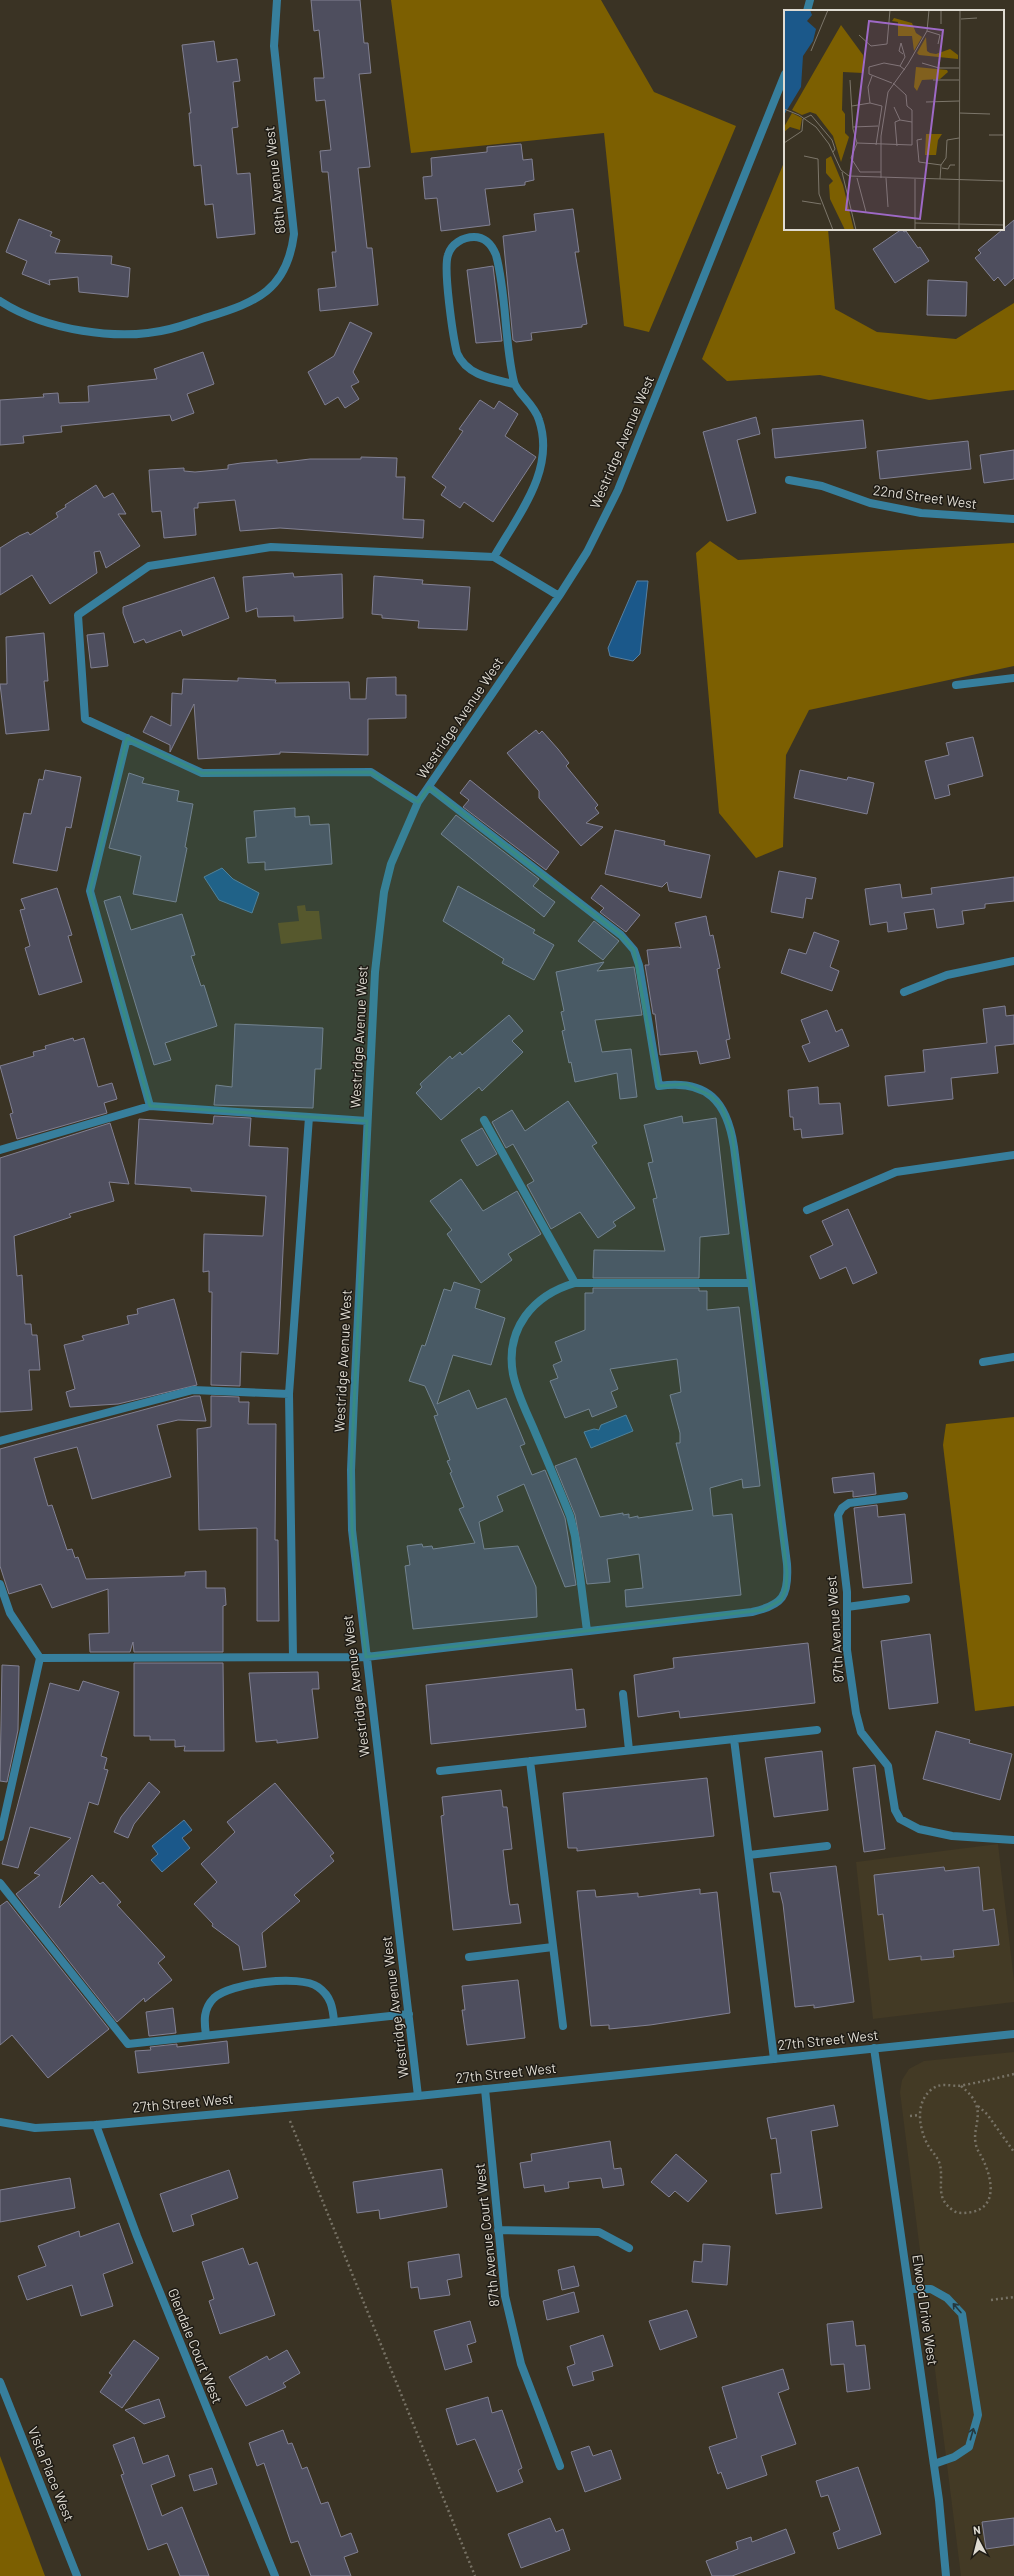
<svg xmlns="http://www.w3.org/2000/svg" width="1014" height="2576" font-family="Barlow,sans-serif">
<rect width="100%" height="100%" fill="#3a3324"/>
<!-- built -->
<path fill="#433a25" d="M998 1844 1014 1981V2002L873 2019 856 1862Z
M1014 2052V2576H961L900 2092 902 2080 909 2069 924 2061Z"/>
<!-- green -->
<path fill="#5e4b18" d="M305 905 306 911H319L322 939 281 944 278 923 299 921 297 906Z"/>
<!-- forest -->
<path fill="#7c5f01" d="M391 0H601L654 92 736 126 649 332 624 326 604 133 411 153Z
M785 160V229H828L835 309 877 332 956 339 1014 303V390L929 400 820 375 727 381 702 359Z
M710 541 738 560 1014 543V666L809 710 786 755 783 847 756 858 719 813 696 553Z
M1014 1417V1706L975 1711 943 1445 946 1424Z
M0 2456 45 2576H0Z"/>
<!-- water -->
<path fill="#1b588a" stroke="#567fa0" d="M637 581H648L640 654 633 661 610 656 608 648Z
M222 868 233 879 259 893 252 913 219 900 204 877Z
M626 1415 633 1431 591 1448 584 1432 594 1429 599 1430 601 1425Z
M184 1820 192 1830 182 1838 190 1848 162 1872 151 1860 158 1854 152 1846Z"/>
<!-- building -->
<path fill="#4e4e5e" stroke="#818092" d="M311 0H360L364 43H368L371 73 359 74 370 167 358 168 367 248H372L378 305 320 311 318 289 336 287 332 252H336L328 172H322L320 151 331 150 325 100 316 101 314 78H324L319 30 314 31Z
M214 41 217 62 237 59 240 81 233 82 238 127 232 128 237 174 250 173 255 234 217 238 213 204 205 205 201 165 194 166 189 113H191L182 45Z
M521 144 523 160 532 159 534 180 525 182V185L485 189 490 225 441 231 437 198 425 199 423 177 432 176 431 158 487 152V147Z
M573 209 579 252H575L587 324 582 325V327L531 333 532 340 516 342 513 340 503 236 536 231 534 214Z
M19 219 52 232 50 236 60 240 55 253 112 256 111 264 130 268 128 297 79 292 78 277 49 280 50 285 22 274 27 261 6 252Z
M1014 220V278L1005 286 998 277 994 281 975 258 981 253 978 250Z
M902 229 904 232 906 231 918 248 920 247 929 261 895 283 873 249Z
M493 266 502 341 476 343 467 270Z
M928 280 967 282 966 316 927 315Z
M350 322 372 333 353 372 359 382 351 386 359 399 345 408 338 397 325 405 308 372 334 356Z
M203 352 214 384 187 394 194 413 172 421 170 415 61 426 62 432 23 436 24 443 0 445V400L44 397 43 394 58 393 59 403 89 402 88 386 157 379 154 369Z
M480 400 494 409 499 401 518 414 505 436 536 457 493 522 464 502 460 508 441 495 446 487 432 477 463 431 459 429Z
M756 417 760 434 737 440 756 513 727 521 703 432Z
M863 420 866 448 775 458 772 429Z
M968 441 971 469 880 479 877 451Z
M1014 450V479L984 483 980 455Z
M361 457 397 458 396 477H405L403 519 424 520 423 538 280 528 240 531 235 500 198 503V508H194L196 535 164 538 161 511 152 512 149 470 184 468V471L195 472 228 469V465L241 463 277 460V463L310 459H361Z
M96 485 104 498 113 493 126 514H118L140 546 106 568 100 551 94 552 97 573 50 604 32 575 0 595V548L19 536 28 532 30 535 58 517 56 513 66 507 65 505Z
M293 573 294 577 342 574 343 618 294 621V616L258 617 257 608 246 612 243 577Z
M374 576 423 580 422 584 470 587 467 630 418 628 419 621 382 618V615L372 614Z
M214 577 229 618 183 636 181 630 146 643 144 639 134 643 123 613V607Z
M44 633 48 681H44L49 730 6 734 0 684H7L6 637Z
M104 633 108 666 91 668 87 635Z
M396 677V695H406V718L368 719V755L280 752V754L198 759 194 704 170 752V745L143 732 151 716 171 726 172 693 182 694 183 679 238 681V678L276 680 275 683 349 682 350 699H366L367 678Z
M536 730 539 734 542 731 558 749 569 763 566 766 598 805 595 808 599 813 586 823 603 827 581 846 539 798V791L507 753Z
M973 737 983 776 948 785 950 795 935 799 925 761 949 755 946 743Z
M45 770 81 777 71 828 66 827 57 871 13 863 24 813 31 814 39 779 43 780Z
M800 770 847 780 848 777 874 783 867 814 794 798Z
M129 773 144 778 142 783 179 791 177 801 193 804 185 847 187 848 176 902 133 894 141 856 109 848Z
M470 780 559 852 546 870 463 807 469 800 460 793Z
M295 808V817L309 816 310 825 329 824 332 864 265 870V862L248 863 246 838 256 837 254 811Z
M456 815 539 879 533 886 555 902 544 917 441 834Z
M615 830 665 841 664 845 710 855 701 898 669 891 667 882 662 887 605 874Z
M779 871 816 878 812 899 806 898 803 918 771 912Z
M1014 877V901L985 904V908L962 911 964 924 937 928 934 909 904 913 907 929 888 932 887 922 870 925 865 889 900 884 902 898 932 894 931 888Z
M601 885 640 915 626 932 600 912 604 908 591 898Z
M458 886 535 930 533 933 554 945 534 980 502 963 504 959 443 921Z
M57 888 72 935 68 936 82 982 39 995 25 948 30 946 20 910 25 909 21 899Z
M120 896 131 930 182 914 195 955 191 956 201 986 204 985 217 1026 165 1043 171 1060 154 1065 104 901Z
M706 916 710 936 713 935 720 968 717 969 730 1039 726 1040 730 1058 700 1064 697 1051 660 1055 655 1014H653L645 965H649L647 950 678 947 681 948 675 923Z
M594 921 619 941 603 960 578 941Z
M814 932 839 941 830 967 839 971 832 991 781 973 789 949 806 954Z
M604 962 597 971 634 967 642 1015 595 1020 602 1052 631 1049 637 1097 620 1099 617 1073 575 1082 571 1062 569 1063 562 1031 565 1030 561 1012 564 1011 556 972Z
M1005 1006 1006 1016 1014 1015V1044L995 1046 998 1073 951 1078 953 1099 888 1106 885 1076 925 1072 923 1050 987 1043 983 1009Z
M827 1010 836 1032 842 1029 849 1046 809 1062 802 1046 810 1043 801 1020Z
M509 1015 523 1031 512 1041 523 1052 482 1091 479 1087 441 1120 416 1093 422 1087 420 1084 450 1056 452 1059 460 1052 462 1055Z
M235 1024 323 1028 321 1069H315L313 1108 214 1105 216 1085 232 1087Z
M73 1038 74 1041 84 1038 98 1087 112 1083 117 1099 104 1103 107 1113 17 1139 10 1114 13 1113 0 1066 34 1056 33 1052 46 1049 45 1046Z
M818 1087 819 1104 840 1103 843 1134 802 1138 801 1129 794 1130 793 1117H790L788 1090Z
M568 1101 597 1143 592 1146 635 1208 613 1222 616 1226 598 1238 580 1212 551 1229 527 1185 534 1181 513 1144 506 1148 492 1122 512 1110 525 1131Z
M214 1116 251 1118 249 1146 288 1148 278 1354 241 1352 240 1386 211 1385 212 1292H209V1271L203 1272 204 1234 263 1236 266 1196 191 1191V1188L135 1184 139 1119 213 1124Z
M682 1116 683 1123 716 1118 729 1234 700 1237 699 1278H593L594 1250 665 1251 653 1199 657 1198 648 1163 653 1162 644 1125Z
M110 1123 129 1184 109 1182 114 1201 69 1214 71 1217 14 1236 17 1276 22 1275 25 1324H31L32 1335H37L40 1370H29L32 1410 0 1412V1158Z
M482 1128 497 1154 477 1166 461 1140Z
M461 1179 483 1211 517 1191 541 1234 508 1254 512 1260 481 1283 447 1234 452 1230 430 1201Z
M848 1209 877 1273 853 1284 846 1267 820 1279 810 1256 833 1245 822 1221Z
M454 1282 480 1290 475 1308 505 1318 491 1365 453 1355 437 1404 469 1390 477 1409 506 1398 525 1444 520 1446 532 1475 545 1470 565 1518 576 1585 565 1587 524 1484 497 1496 503 1511 479 1522 484 1549 518 1546 536 1587 537 1617 413 1629 405 1566 410 1565 407 1546 422 1544 423 1547 432 1546 433 1549 475 1543 459 1509 464 1507 450 1473 452 1472 447 1461 450 1460 434 1416 438 1415 425 1386 409 1381 422 1345 425 1346 444 1289 451 1291Z
M593 1288H699V1291H707V1310L739 1307 760 1486 743 1488 742 1479 710 1488 713 1516 732 1514 741 1595 626 1607 625 1590 643 1588 639 1554 607 1559 610 1582 587 1584 575 1515 555 1466 576 1458 600 1517 623 1513V1515L629 1514V1518L638 1516V1518L693 1510 676 1443H680V1433L670 1395 681 1392 677 1359 610 1369 618 1389 611 1392 617 1407 592 1417 589 1409 565 1418 550 1381 558 1378 553 1365 562 1361 555 1342 585 1330V1293H593Z
M174 1299 197 1385 118 1404 70 1407 66 1392 75 1389 64 1345 84 1340 82 1336 129 1324 127 1316 138 1314 137 1309Z
M194 1396H200L206 1421 178 1420 157 1425 171 1477 92 1499 77 1447 34 1458 48 1506 52 1505 67 1550 72 1549 75 1558 78 1557 86 1579 185 1576V1572L206 1571V1588H225L226 1605 223 1606V1652H134L133 1642 130 1652H90L89 1634 109 1633 108 1589 52 1608 41 1584 9 1594 0 1566V1449Z
M211 1396 239 1397V1402H249L248 1424H276L275 1540H278L279 1621H257V1528L199 1530 197 1429 211 1427Z
M874 1473 876 1494 853 1497V1491L834 1493 832 1478Z
M877 1505 878 1517 905 1514 912 1583 863 1588 854 1508Z
M930 1634 938 1703 889 1709 881 1641Z
M808 1643 815 1703 680 1718 679 1711 638 1717 634 1675 674 1668 673 1658Z
M134 1663H223L224 1751H184L185 1746 175 1747V1740H150V1736H134Z
M2 1665 19 1666 18 1730 7 1782 0 1781Z
M572 1669 576 1710 584 1709 586 1727 431 1744 426 1685Z
M318 1672 319 1689H312L318 1738 277 1743V1740L256 1742 249 1673Z
M83 1681 119 1692 101 1756 107 1758 104 1769 108 1770 98 1805 89 1802 59 1908 92 1875 100 1884 103 1882 121 1902 117 1905 165 1957 158 1963 172 1980 145 2002 144 1998 117 2022 16 1894 40 1875 34 1873 71 1838 30 1827 18 1868 2 1864 50 1683 79 1691Z
M936 1731 970 1740 969 1743 1012 1754 1000 1800 923 1779Z
M822 1751 828 1810 774 1817 765 1758Z
M875 1765 885 1849 864 1852 853 1768Z
M707 1778 714 1836 577 1851V1848H568L563 1793Z
M149 1782 160 1792 134 1824 128 1838 114 1832 121 1817Z
M275 1783 334 1853 330 1856 334 1861 294 1895 300 1901 262 1933 266 1967 243 1970 239 1946 212 1926 213 1924 194 1904 217 1882 201 1864 235 1832 227 1822Z
M501 1790 503 1807H507L512 1849 503 1850 508 1892 510 1905 518 1904 521 1923 453 1930 441 1816 444 1815 442 1797Z
M836 1866 854 2002 814 2008V2005L795 2007 783 1904 780 1892H773L770 1873Z
M944 1867 945 1871 979 1867 983 1911 994 1909 999 1945 953 1950 954 1957 921 1960V1956L889 1960 883 1914 878 1915 874 1875Z
M700 1889V1894L717 1892 730 2013 650 2025 609 2029V2025L591 2026 577 1891 595 1890 596 1897 638 1893V1897Z
M7 1901 109 2029 48 2078 12 2035 0 2045V1906Z
M518 1980 525 2038 467 2045 462 2010H465L462 1986Z
M173 2008 176 2033 149 2036 146 2012Z
M227 2041 229 2063 138 2073 135 2051 151 2050 150 2047 177 2044V2047Z
M834 2105 838 2126 811 2131 822 2208 776 2214 771 2174 781 2173 776 2138 771 2139 767 2118Z
M610 2141 614 2169 621 2168 624 2185 603 2188 601 2178 568 2182 569 2188 545 2192 544 2185 524 2188 520 2163 532 2161 531 2154Z
M676 2154 707 2181 688 2202 675 2191 669 2197 651 2182Z
M442 2169 447 2207 380 2219 379 2210 357 2213 353 2182Z
M229 2170 238 2198 191 2215 194 2225 173 2232 160 2194Z
M70 2178 75 2208 0 2222V2190Z
M119 2223 133 2263 103 2274 113 2306 81 2316 72 2285 27 2300 18 2276 46 2266 38 2246 79 2231 80 2237Z
M703 2244 730 2246 727 2285 692 2282 694 2261 702 2262Z
M243 2248 249 2265 257 2262 275 2315 220 2334 209 2301 214 2299 202 2262Z
M459 2254 462 2277 447 2280 450 2295 420 2299 418 2287 411 2288 408 2262Z
M574 2266 579 2286 562 2290 558 2270Z
M574 2292 579 2312 547 2320 543 2301Z
M687 2310 697 2337 660 2350 649 2321Z
M470 2321 476 2342 467 2345 472 2362 445 2370 434 2331Z
M853 2321 856 2346 865 2345 870 2389 847 2392 844 2364 831 2365 827 2324Z
M603 2335 613 2366 592 2372 594 2380 573 2386 567 2367 575 2364 570 2346Z
M134 2340 159 2358 122 2408 100 2392 112 2375 109 2373Z
M287 2350 300 2373 283 2383 286 2387 246 2406 229 2377 267 2356 269 2360Z
M783 2369 789 2389 778 2393 796 2444 761 2456 767 2475 727 2489 721 2472 718 2474 709 2447 737 2438 722 2387Z
M488 2397 492 2413 502 2410 522 2468 518 2470 523 2482 497 2492 475 2439 457 2445 446 2409Z
M159 2399 165 2417 144 2424 125 2410Z
M283 2430 288 2444 292 2443 302 2469 307 2467 321 2504 328 2502 341 2537 351 2533 358 2552 344 2557 351 2576H311L298 2541 291 2543 264 2463 257 2466 249 2443Z
M134 2437 143 2464 168 2455 175 2476 151 2485 162 2516 182 2507 209 2576H180L167 2543 148 2550 121 2475 124 2474 113 2445Z
M589 2446 593 2456 611 2450 621 2479 585 2492 571 2452Z
M858 2467 881 2534 838 2549 833 2533 840 2530 828 2495 821 2497 816 2481Z
M212 2468 217 2484 194 2491 189 2475Z
M550 2518 556 2532 563 2529 570 2550 521 2568 508 2534Z
M1014 2518V2545L986 2549 982 2522Z
M786 2529 795 2553 732 2576H712L706 2561 738 2549 736 2542 751 2537 752 2542Z"/>
<g fill="none" stroke-linecap="round" stroke-linejoin="round">
<!-- path -->
<path stroke="#777265" stroke-width="2.5" stroke-dasharray="2 3" stroke-linecap="butt" d="M961 2086C995 2113 964 2129 980 2154 990 2171 1001 2206 972 2212 966 2213 959 2214 954 2211 934 2198 944 2183 940 2165 938 2157 933 2153 929 2147 919 2130 914 2103 932 2089 943 2081 952 2088 964 2085 981 2082 997 2078 1014 2074
M978 2106 987 2114 1014 2152
M910 2116 920 2115
M290 2121 475 2576
M991 2300 1014 2297"/>
<!-- service -->
<path stroke="#377f9d" stroke-width="8" d="M807 1210 896 1172 1014 1155
M983 1362 1014 1357
M847 1607 906 1599
M623 1694 629 1750
M734 1739 774 2059
M530 1761 563 2026
M440 1771 817 1730
M749 1855 827 1846
M469 1957 553 1947
M206 2035C204 2021 203 2009 214 1998 230 1983 300 1974 318 1987 331 1996 333 2008 334 2022
M909 2289H931L947 2298 962 2314 978 2415 969 2447 954 2457 934 2464"/>
<!-- minor -->
<path stroke="#377f9d" stroke-width="8" d="M807 11 810 0
M0 301C45 330 118 342 170 329 183 326 195 321 208 317 257 302 287 290 294 234L274 46 277 0
M789 480 822 486 870 503 921 513 1014 519
M494 557C518 515 556 470 539 420 535 405 516 392 514 382 504 341 507 296 496 255 492 245 486 237 474 237 463 237 451 244 448 255 443 269 453 337 457 353 467 376 493 379 514 384
M956 685 1014 678
M127 738 90 891 150 1106
M418 802 371 772 202 773 85 719 78 615 149 566 271 547 494 557 559 596
M904 992 947 975 1014 961
M309 1117 367 1121
M484 1120 575 1283
M0 1150 150 1106 309 1117 289 1394 293 1657
M0 1441 193 1390 289 1394
M904 1496 849 1503 842 1508 838 1515 847 1592V1650L856 1713 861 1732 888 1766 895 1810 900 1819 919 1829 952 1836 1014 1840
M0 1584 10 1613 40 1658 0 1837
M587 1631 575 1536 570 1516C559 1488 547 1460 535 1432 527 1413 517 1394 513 1374 505 1329 533 1295 575 1283H751
M40 1658 366 1657 752 1612C783 1605 789 1596 787 1564L734 1147C727 1101 707 1079 659 1086L639 965 634 950 621 935 429 787
M0 1883 128 2044 409 2014
M485 2089 505 2296 521 2364 560 2466
M418 2096 352 1530 351 1470 354 1398 375 972 384 892 391 864 418 802 559 596 587 552 618 490 785 74
M96 2125 137 2236 275 2576
M498 2230 599 2232 629 2248
M0 2382 77 2576"/>
<!-- tertiary -->
<path stroke="#377f9d" stroke-width="8" d="M874 2048 939 2500 946 2576
M0 2122 35 2128 96 2125 418 2096 1014 2034"/>
</g>
<!-- one-way arrows -->
<defs><path id="oneway-shaft" d="M-6 0H5M1.5-3L5.5 0L1.5 3" fill="none" stroke-width="1.6" stroke-linecap="round" stroke-linejoin="round"/></defs>
<g stroke="#26393e">
<use href="#oneway-shaft" transform="translate(957 2308) rotate(-131)"/>
<use href="#oneway-shaft" transform="translate(972 2434) rotate(-74)"/>
</g>
<!-- marked area -->
<path fill="#398a82" fill-opacity="0.2" stroke="#398a82" stroke-width="3" stroke-linejoin="round" d="M127 738 202 773 371 772 418 802 429 787 621 935 634 950 659 1086 686 1084 710 1095 721 1105 732 1132 787 1573 786 1589 781 1600 763 1610 366 1657 352 1530 351 1470 367 1121 150 1106 90 891Z"/>
<g text-anchor="middle" stroke-width="3" stroke-linejoin="round" paint-order="stroke">
<!-- street labels -->
<g font-size="14" fill="#dfdbd2" stroke="#1e1b15">
<text transform="translate(275 180) rotate(-96)" y="5">88th Avenue West</text>
<text transform="translate(622 442) rotate(-67)" y="5">Westridge Avenue West</text>
<text transform="translate(925 497) rotate(8)" y="5">22nd Street West</text>
<text transform="translate(460 718) rotate(-56)" y="5">Westridge Avenue West</text>
<text transform="translate(359 1037) rotate(-87)" y="5">Westridge Avenue West</text>
<text transform="translate(343 1361) rotate(-87)" y="5">Westridge Avenue West</text>
<text transform="translate(835 1629) rotate(-94)" y="5">87th Avenue West</text>
<text transform="translate(356 1686) rotate(-97)" y="5">Westridge Avenue West</text>
<text transform="translate(395 2007) rotate(-97)" y="5">Westridge Avenue West</text>
<text transform="translate(828 2040) rotate(-6)" y="5">27th Street West</text>
<text transform="translate(506 2073) rotate(-6)" y="5">27th Street West</text>
<text transform="translate(183 2103) rotate(-5)" y="5">27th Street West</text>
<text transform="translate(487 2235) rotate(-96)" y="5">87th Avenue Court West</text>
<text transform="translate(925 2310) rotate(82)" y="5">Elwood Drive West</text>
<text transform="translate(195 2346) rotate(68)" y="5">Glendale Court West</text>
<text transform="translate(51 2474) rotate(68)" y="5">Vista Place West</text>
</g>
</g>
<!-- overview -->
<g transform="translate(784 10)">
<rect width="220" height="220" fill="#3a3324"/>
<path d="M110 8 128 13 132 23 138 27 130 41 128 26H114V12L108 11ZM57 15 79 45V63L59 62 58 100 61 104V123L65 127 57 152 49 126 32 104 26 102 18 105 8 100ZM142 27 143 41 146 43 152 44 166 39 174 45V49L135 45 133 43ZM132 57 163 60 164 62 156 69 138 70 133 81 130 77ZM8 103 18 108 16 120 6 117 0 122V117ZM142 124H158L154 130 152 145H141ZM47 146 59 175 70 220H61L46 189 45 175 49 171 42 163V149Z" fill="#7c5f01"/>
<path d="M0 0H26L28 5 23 11 32 19 29 31 19 46 17 77 0 105Z" fill="#1b588a"/>
<path fill="none" stroke="#7c766a" stroke-width="1" d="M177 9 193 8M220 13V30M157 14V0M143 21 156 25 154 34M75 25 87 36 103 34 106 0M27 41 44 0M220 47V71M138 53 155 58H175M116 56 121 47 117 33 115 41 119 44M66 70 69 119 73 133 67 148 76 162H97M149 70H175M108 73 85 64V57L100 53 116 56 121 60M142 92 175 91M86 93 84 77 88 66M68 96 86 93 98 96 92 135M110 97 116 110M0 99 15 105 32 117 45 134 57 160 65 166 220 171M175 103 206 104M69 117 94 116M205 125H220M138 129 133 130 135 152 157 155M0 133 18 121 19 109 27 105 48 130 51 139 49 142M73 133 128 135V100L123 96 122 85 109 73M113 136 111 112 116 110 128 112M20 146 34 149 35 184 49 220M158 158 164 159 166 155H171M58 162 72 220M73 168 82 202M97 168V126L104 82 124 54 143 21 145 0M102 168 104 197M131 169V220M156 169 157 155 162 148 163 130 175 128M220 171V75M18 191 37 194M131 213 220 215M175 220 176 0"/>
<path fill="#9e69c6" fill-opacity="0.15" stroke="#9e69c6" stroke-width="2" d="M85 11 159 20 136 209 62 200Z"/>
<rect width="220" height="220" fill="none" stroke="#dfdbd2" stroke-width="2"/>
</g>
<!-- north arrow -->
<g transform="translate(978 2540) rotate(353)" stroke="#1e1b15" stroke-width="3" paint-order="stroke">
<path d="M0-3L7 15L0 10L-7 15Z" fill="#dfdbd2"/>
<text y="-6" font-size="11" font-weight="bold" text-anchor="middle" fill="#dfdbd2">N</text>
</g>
</svg>
